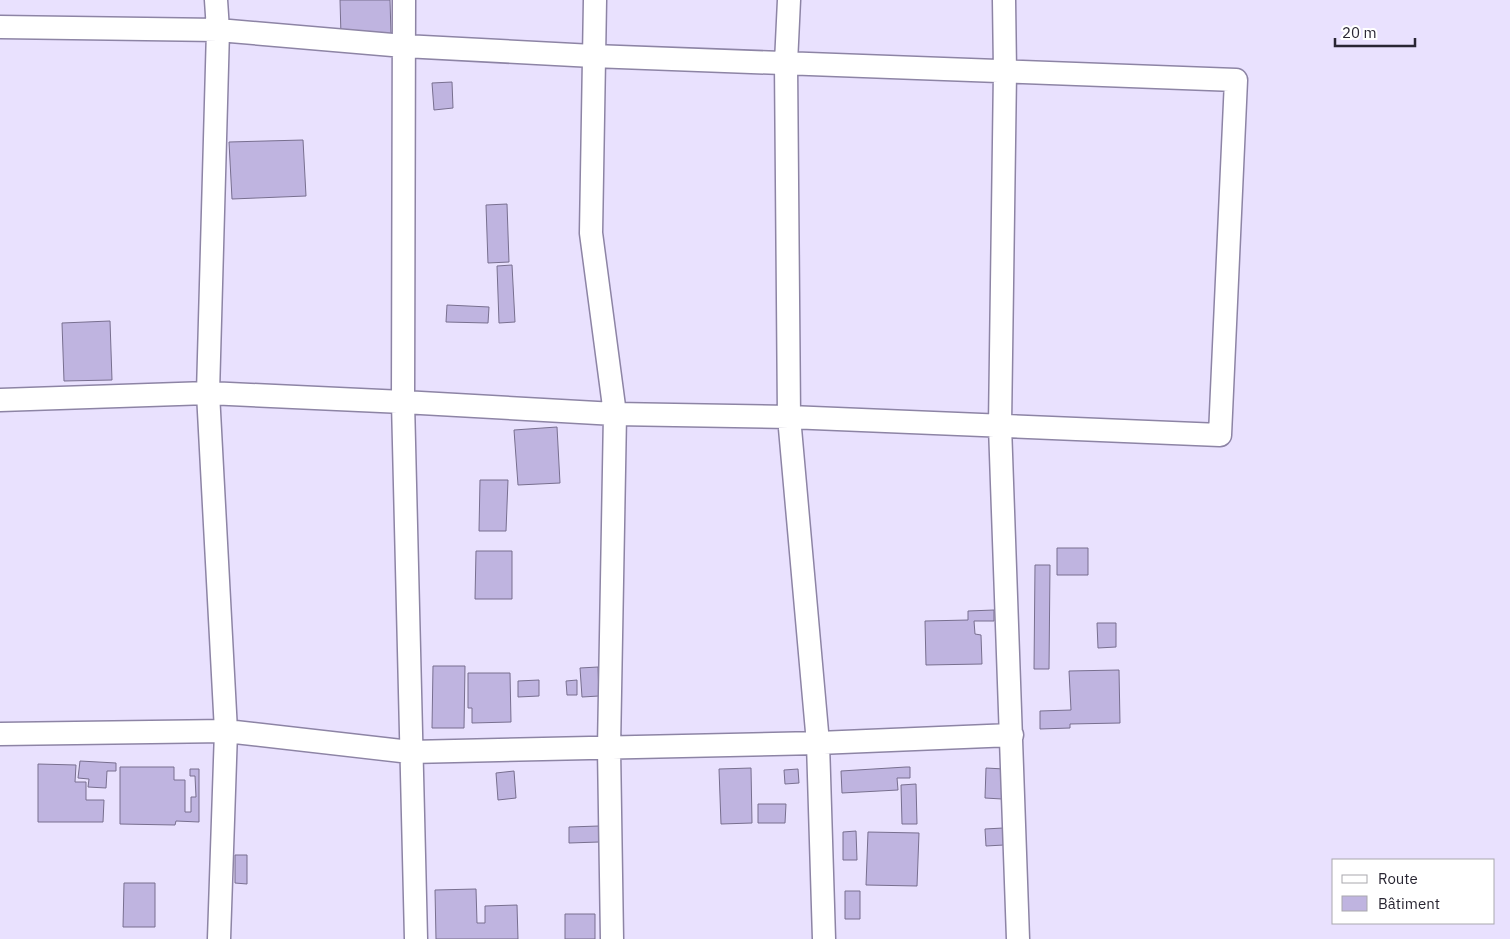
<svg xmlns="http://www.w3.org/2000/svg" width="1510" height="939" font-family="'IBM Plex Sans',sans-serif">
<rect width="100%" height="100%" fill="#e9e1fe"/>
<!-- building -->
<path fill="#bfb4e0" stroke="#786f8f" d="M340 0H390L391 34 341 36Z
M452 82 453 108 434 110 432 83Z
M303 140 306 196 232 199 229 142Z
M507 204 509 262 488 263 486 205Z
M512 265 515 322 499 323 497 266Z
M447 305 489 307 488 323 446 322Z
M110 321 112 380 64 381 62 323Z
M557 427 560 483 518 485 514 430Z
M480 480H508L506 531H479Z
M1057 548H1088V575H1057Z
M476 551H512V599H475Z
M1035 565H1050L1049 669H1034Z
M994 610V621H974L975 634 981 635 982 664 926 665 925 621 968 620V611Z
M1097 623H1116V647L1098 648Z
M433 666H465L464 728H432Z
M598 667 599 696 582 697 580 668Z
M1119 670 1120 723 1070 724V728L1040 729V711L1071 710 1069 671Z
M468 673H510L511 722 472 723V708H468Z
M539 680V696L518 697V681Z
M577 680V695H567L566 681Z
M80 761 116 763V771H107L106 788 88 787 89 779 78 778Z
M38 764 76 765 75 782H86V800H104L103 822H38Z
M120 767H174V780H185V812H191V797H196L195 776H190V769H199V822L176 821 175 825 120 824Z
M906 767H910V778H897L898 790 842 793 841 771Z
M751 768 752 823 721 824 719 769Z
M986 768 1004 769 1002 799 985 798Z
M798 769 799 783 785 784 784 770Z
M514 771 516 798 498 800 496 773Z
M916 784 917 824H902L901 785Z
M758 804H786L785 823H758Z
M599 826V842L569 843V827Z
M1003 828 1004 845 986 846 985 829Z
M856 831 857 860H843V832Z
M868 832 919 833 917 886 866 885Z
M235 855H247V884L235 883Z
M124 883H155V927H123Z
M476 889 477 923H485V906L517 905 518 939H436L435 890Z
M845 891H860V919H845Z
M565 914H595V939H565Z"/>
<g fill="none" stroke-linecap="round" stroke-linejoin="round">
<defs>
<path id="minor" d="M216 0 218 30 208 393 226 731 219 939
M404 0 403 402 416 939
M595 0 591 233 615 414 609 748 612 939
M789 0 786 63 789 417 818 743 824 939
M1004 0 1005 71 1000 426 1018 939
M0 27 218 30 404 46 593 56 1236 80 1220 435 789 417 615 414 403 402 208 393 0 400
M0 734 226 731 410 752 818 743 1012 735"/>
</defs>
<!-- minor casing -->
<use href="#minor" stroke="#8d84a5" stroke-width="25"/>
<!-- minor -->
<use href="#minor" stroke="#fff" stroke-width="22"/>
</g>
<!-- legend -->
<rect x="1332" y="859" width="162" height="65" fill="#ffffff" stroke="#a9a8ad"/>
<rect x="1342" y="875" width="25" height="8" fill="#ffffff" stroke="#a9a8ad"/>
<text x="1378" y="884" font-size="15" fill="#292633">Route</text>
<rect x="1342" y="896" width="25" height="15" fill="#bfb4e0" stroke="#a9a8ad"/>
<text x="1378" y="909" font-size="15" fill="#292633">Bâtiment</text>
<!-- scale -->
<path d="M1335 38v8h80v-8" fill="none" stroke="#292633" stroke-width="2.5"/>
<text x="1342" y="38" font-size="15" fill="#292633" stroke="#ffffff" stroke-width="4" paint-order="stroke">20 m</text>
</svg>
